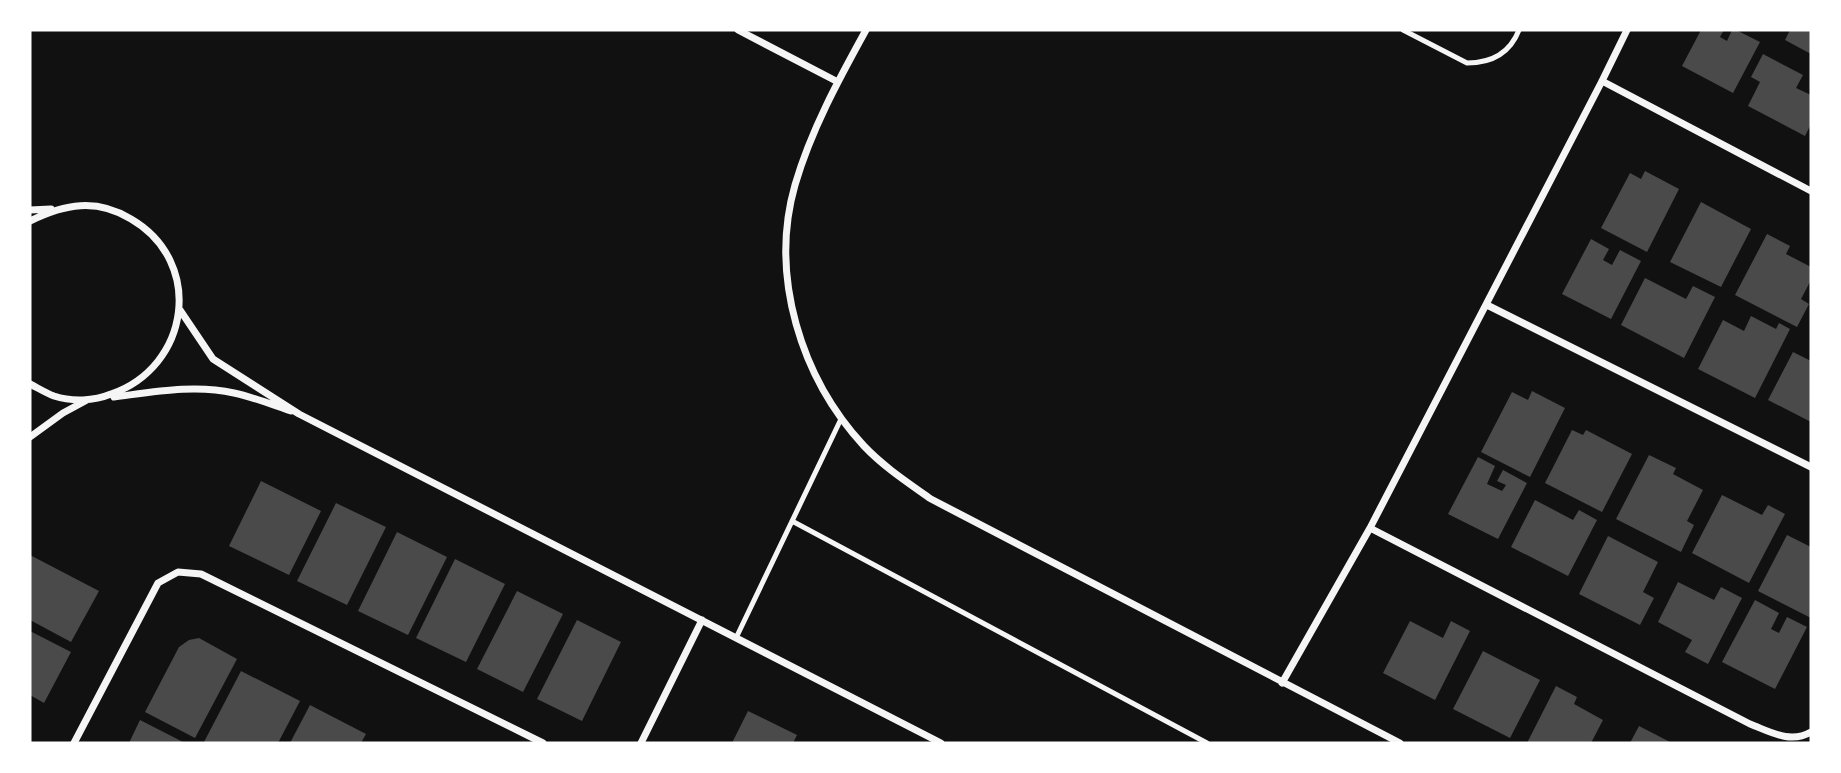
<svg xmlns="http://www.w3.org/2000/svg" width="1841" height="773" font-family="'Public Sans',sans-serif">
<rect width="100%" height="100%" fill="#111"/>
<!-- building -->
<path fill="#4a4a4a" d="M1701 30H1724L1720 37 1727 41 1732 30H1736L1760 42 1733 93 1682 66Z
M1790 30H1811V54L1785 40Z
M1763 54 1803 75 1796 88 1811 95V124L1805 136 1748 106 1760 82 1751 77Z
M1645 171 1679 189 1647 252 1601 228 1630 173 1641 179Z
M1701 202 1751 229 1721 287 1670 262Z
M1767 234 1790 246 1786 254 1811 267V280L1801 299 1809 304 1797 327 1735 295Z
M1591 239 1609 249 1603 260 1612 265 1620 250 1641 261 1611 319 1562 294Z
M1645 278 1686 299 1693 286 1715 297 1684 358 1621 325Z
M1751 316 1776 329 1779 323 1790 329 1755 398 1698 369 1723 320 1744 331Z
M1793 352 1811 361V422L1768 400Z
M1532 391 1565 408 1530 477 1481 452 1512 392 1528 400Z
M1572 430 1583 435 1586 430 1632 454 1602 512 1545 483Z
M1649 455 1676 468 1673 474 1703 490 1687 521 1694 525 1681 552 1616 519Z
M1478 457 1495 466 1487 484 1502 491 1506 485 1497 481 1503 470 1527 483 1498 539 1448 514Z
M261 481 321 511 289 575 229 546Z
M1722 495 1762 515 1768 505 1785 514 1749 583 1692 553Z
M1535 500 1573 520 1579 510 1597 520 1568 576 1511 547Z
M336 503 386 527 347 605 297 581Z
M397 532 447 557 408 635 358 611Z
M1787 535 1811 547V618L1758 591Z
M1608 536 1658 562 1643 592 1654 598 1640 625 1579 594Z
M30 555 99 591 71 642 30 620Z
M455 559 505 584 466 662 416 638Z
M1678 582 1714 600 1721 587 1742 598 1708 664 1685 652 1692 640 1658 622Z
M517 591 563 614 523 692 477 669Z
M1755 600 1779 613 1771 629 1779 633 1787 617 1807 627 1775 689 1722 662Z
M577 620 621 642 582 721 537 699Z
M1410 621 1443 638 1451 621 1470 631 1435 700 1383 673Z
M30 631 71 652 44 703 30 695Z
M199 638 237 659 195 738 145 712 179 647 189 640Z
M1483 651 1540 680 1510 738 1453 709Z
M241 671 300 701 278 743 204 742Z
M1556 686 1577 697 1574 704 1603 720 1591 743H1527Z
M310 705 366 734 361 743H290Z
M748 711 797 735 793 743H732Z
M140 720 185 743H129Z
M1639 726 1672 743H1630Z"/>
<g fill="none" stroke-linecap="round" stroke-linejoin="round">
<!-- service -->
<path stroke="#f5f5f5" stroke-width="5" d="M1403 30 1467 63C1492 63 1510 53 1519 30
M792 521 1207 743
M736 638 841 419"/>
<!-- minor -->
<path stroke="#f5f5f5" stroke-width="7" d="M738 30 838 82
M866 30C839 79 811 130 795 185 769 276 801 378 864 446 884 467 907 482 931 499L1400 743
M1602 81 1811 191
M30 210 51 209
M30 221C65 204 96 198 131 219 205 262 190 367 111 394 94 401 72 402 54 396 46 393 38 388 30 384
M1487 305 1811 467
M180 310 213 359 299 414 941 743
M114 397C153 392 195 384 234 393 253 397 273 405 291 411
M30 437 63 413 87 400
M1370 528 1750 724C1771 732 1790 744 1811 732
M1282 683 1370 528 1602 81 1627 30
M74 743 158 583 178 572 201 574 543 743
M641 743 702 620"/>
</g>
<!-- border -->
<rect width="1841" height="773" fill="none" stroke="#ffffff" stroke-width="63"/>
</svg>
